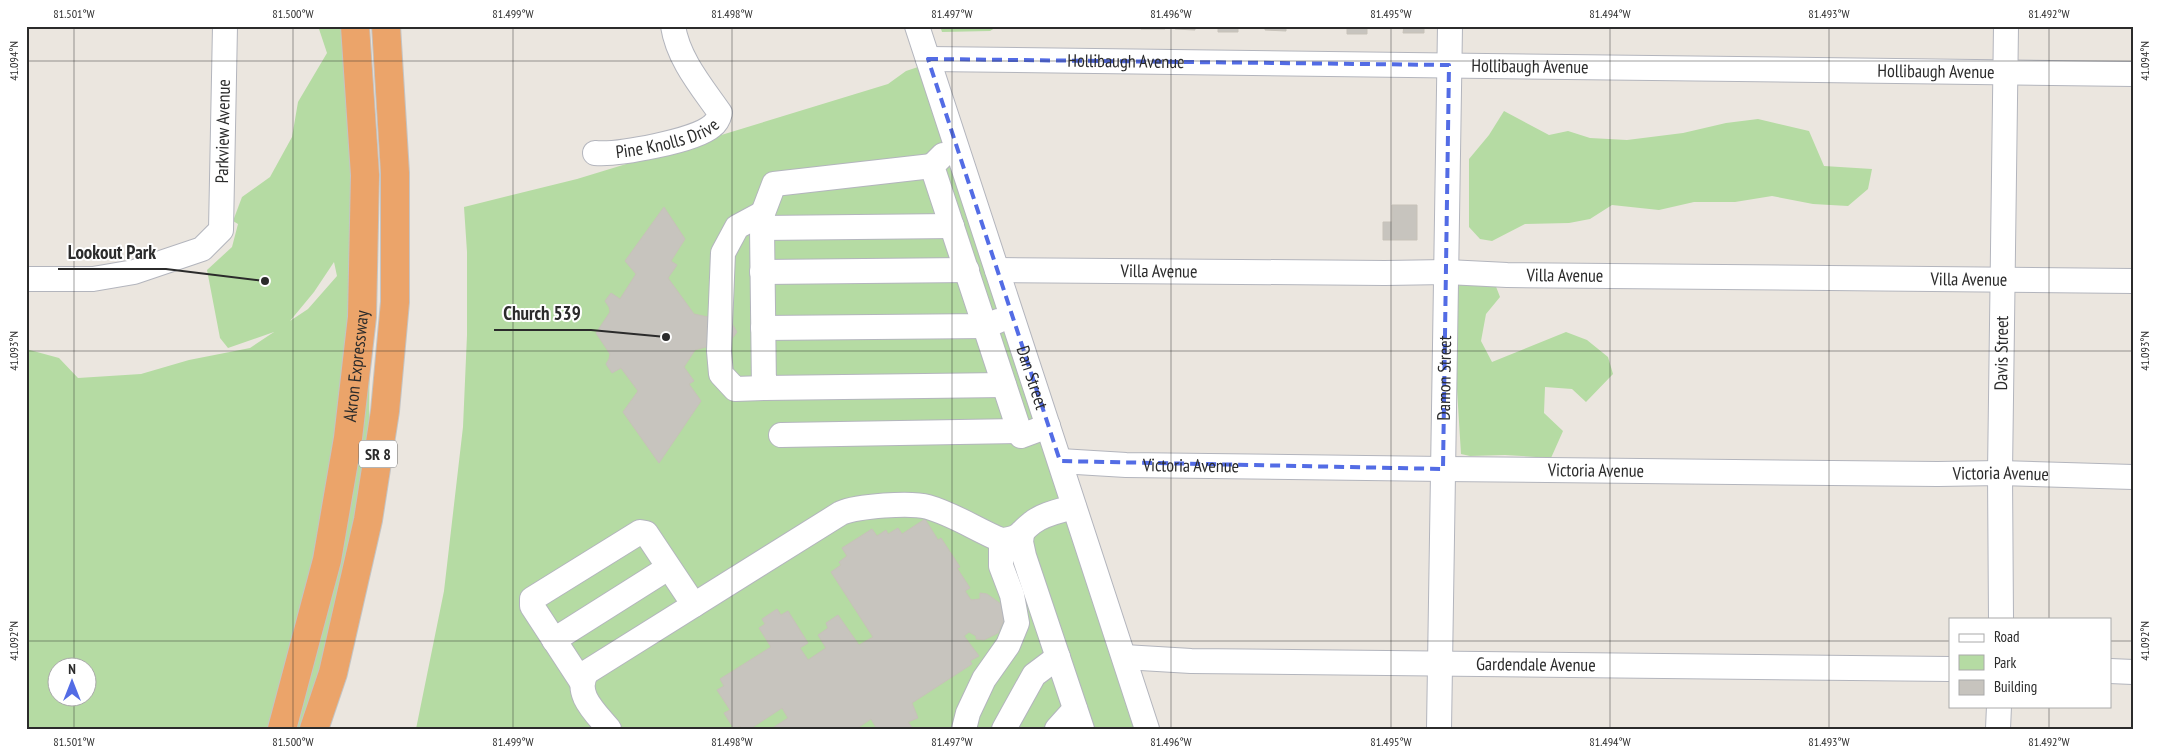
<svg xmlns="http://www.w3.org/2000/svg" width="2159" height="755" font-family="'PT Sans Narrow',sans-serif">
<rect width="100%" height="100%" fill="#ebe6df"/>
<!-- green -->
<path fill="#b5dba3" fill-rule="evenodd" d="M318 26H346L370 310 369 439 335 704 329 729H26V349L59 358 78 378 141 374 189 360 250 348 274 332 228 348 220 338 207 270 232 247 238 224 233 221 242 197 270 177 292 137 298 102 327 53ZM334 262 337 276 308 309 290 321 314 292ZM58 668H88V698H58Z
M940 26H998L990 31 942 32Z
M918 67 1135 729H416L444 591 463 427 467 335V252L464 207 577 179 888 84 906 71Z
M1504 111 1549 135 1568 131 1590 138 1627 140 1683 133 1726 123 1758 119 1809 131 1824 166 1872 169 1868 189 1848 206 1813 204 1772 196 1735 202H1694L1659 210 1612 205 1590 219 1569 223 1525 224 1492 241 1480 239 1469 227V159L1489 135Z
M1462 280 1495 284 1500 297 1486 314 1481 341 1492 362 1566 332 1587 340 1608 357 1613 374 1586 402 1572 389 1545 387 1544 413 1563 431 1551 458 1505 455 1470 456 1461 454 1455 357V294Z"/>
<!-- building -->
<path fill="#c7c4be" stroke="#c7c2b9" d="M1141 26H1165V29H1141Z
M1175 26H1195V30L1175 29Z
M1218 26H1238V32H1218Z
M1265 26H1286V31L1265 30Z
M1347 26H1367V34H1347Z
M1404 26H1424V33H1403Z
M1392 205H1417V240H1383V222H1392Z
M664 207 685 239 671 261 677 265 668 278 694 314 731 322 737 332 731 340 695 350 684 367 694 381 689 384 701 401 659 463 623 412 638 391 621 368 612 373 606 364 609 359 610 354 596 333 610 312 609 307 605 301 611 293 620 299 636 274 625 261Z
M925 519 938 540 941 538 960 567 957 568 970 588 965 591 971 600 980 599V593L987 594 1001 604 1004 620 998 633 984 640 976 639V636L969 632 964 636 979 656 970 661 972 664 912 703 918 718 908 722 913 729H877L871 719 856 729H771L788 718 782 708 750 729H742L740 726 734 729 724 713 730 710 717 690 724 686 720 679 771 647 759 628 765 624 762 619 777 609 781 615 788 611 808 643 800 648 808 660 826 648 818 635 828 628 826 623 838 615 859 645 873 637 831 572 841 565 839 562 847 556 842 548 872 529 877 536 886 530 888 534 898 528 902 534Z"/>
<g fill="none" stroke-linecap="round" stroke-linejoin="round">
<defs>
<g id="minor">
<path id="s1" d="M917 26 1147 729"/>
<path id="s2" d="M928 59 2133 74"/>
<path id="s3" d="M595 153C618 155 695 141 712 126 716 123 719 117 720 113 702 87 678 59 673 26"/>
<path d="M943 155 932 166 1021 436 1048 426"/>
<path d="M932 166 774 184 763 213 762 228 764 388 1004 385"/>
<path d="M763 213 737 227 723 253 719 351 721 374 735 389 764 388"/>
<path d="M762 228 952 226"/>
<path id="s4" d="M997 270 1385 273 1447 272 1507 275 2133 281"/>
<path d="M762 272 967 270"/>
<path id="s5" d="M26 279H93L134 272 202 249 221 230 225 26"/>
<path d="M763 328 986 326 998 321"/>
<path d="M781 435 1019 431"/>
<path id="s6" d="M1060 461 1126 465 1443 469 1938 474 2000 473 2133 477"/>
<path d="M1022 534 1021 542 1024 556 1082 729"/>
<path id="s7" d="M2001 619 2000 473 2006 26"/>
<path d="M554 640 668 568"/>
<path id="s8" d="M1124 657 1191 661 1950 669"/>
<path d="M2110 671 2133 672"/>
<path d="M581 681 532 606V599L640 532 646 533 694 605"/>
<path d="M609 729C595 712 573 693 587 672L841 513C858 506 910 502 928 507 953 514 977 530 1001 540 1020 539 1019 533 1032 523 1043 514 1060 511 1074 507"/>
<path d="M964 729 968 713 984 679 1008 645 1017 623 1012 595 1001 566V540"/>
<path d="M1004 729 1034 675 1058 657"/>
<path d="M1057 729 1075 709"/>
<path id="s9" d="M1439 729 1450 26"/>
<path d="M1998 729 1999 706"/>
</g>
<g id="highway">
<path id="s10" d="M282 729 327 560 348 438 362 317 365 175 355 26"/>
<path d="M314 729 333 673 368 520 385 411 395 302V173L386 26"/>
</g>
</defs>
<!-- minor casing -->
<use href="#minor" stroke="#b3b5bd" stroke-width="26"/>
<!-- highway casing -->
<use href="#highway" stroke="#c4c4c4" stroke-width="30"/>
<!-- minor -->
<use href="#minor" stroke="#fff" stroke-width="24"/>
<!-- highway -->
<use href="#highway" stroke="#eba46a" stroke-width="28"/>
</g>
<!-- marked area -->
<path fill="none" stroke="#536ce5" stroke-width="4" stroke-dasharray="10 6" stroke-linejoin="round" d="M928 59 1449 65 1443 469 1060 461Z"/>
<!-- ticks -->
<path fill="none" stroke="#2b2b2b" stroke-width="1" stroke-opacity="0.45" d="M74 26V668M293 26V729M513 26V729M732 26V729M952 26V729M1171 26V729M1391 26V729M1610 26V729M1829 26V729M2049 26V619M26 61H2133M26 351H2133M26 641H1950M2110 641H2133M74 698V729M2049 706V729"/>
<g text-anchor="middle" stroke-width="4" stroke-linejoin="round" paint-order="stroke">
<!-- shield labels -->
<rect fill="#fff" stroke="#6b6b6b" stroke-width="1" x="359" y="440.5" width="38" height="27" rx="4"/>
<g font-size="16" font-weight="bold" fill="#2b2b2b">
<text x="378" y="460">SR 8</text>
</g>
<!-- street labels -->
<g font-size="18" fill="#2b2b2b" stroke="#fff">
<text dy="6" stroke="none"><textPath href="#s2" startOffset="198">Hollibaugh Avenue</textPath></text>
<text dy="6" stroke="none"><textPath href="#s2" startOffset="602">Hollibaugh Avenue</textPath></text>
<text dy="6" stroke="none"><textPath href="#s2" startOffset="1008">Hollibaugh Avenue</textPath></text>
<text dy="6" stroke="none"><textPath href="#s5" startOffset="306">Parkview Avenue</textPath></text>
<text dy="6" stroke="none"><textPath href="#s3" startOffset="74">Pine Knolls Drive</textPath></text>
<text dy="6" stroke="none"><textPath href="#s4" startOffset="162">Villa Avenue</textPath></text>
<text dy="6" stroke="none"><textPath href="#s4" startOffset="568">Villa Avenue</textPath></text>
<text dy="6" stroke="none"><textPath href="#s4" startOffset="972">Villa Avenue</textPath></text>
<text dy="6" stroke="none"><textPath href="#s7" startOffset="266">Davis Street</textPath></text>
<text dy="6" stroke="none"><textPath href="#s10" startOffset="371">Akron Expressway</textPath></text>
<text dy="6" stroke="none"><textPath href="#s9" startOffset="351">Damon Street</textPath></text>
<text dy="6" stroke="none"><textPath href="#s1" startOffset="370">Dan Street</textPath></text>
<text dy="6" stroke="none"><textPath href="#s6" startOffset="131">Victoria Avenue</textPath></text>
<text dy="6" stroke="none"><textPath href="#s6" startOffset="536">Victoria Avenue</textPath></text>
<text dy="6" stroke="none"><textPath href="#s6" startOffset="941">Victoria Avenue</textPath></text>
<text dy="6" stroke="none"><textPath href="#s8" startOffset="412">Gardendale Avenue</textPath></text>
</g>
</g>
<!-- callouts -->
<path fill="none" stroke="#2b2b2b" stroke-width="2" d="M265 281L166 269H58M666 337L591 330H494"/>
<g fill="#2b2b2b" stroke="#fff" stroke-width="2">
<circle cx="265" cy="281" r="5"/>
<circle cx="666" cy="337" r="5"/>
</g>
<g font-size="19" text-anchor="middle" font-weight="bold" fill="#2b2b2b" stroke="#fff" stroke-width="4" stroke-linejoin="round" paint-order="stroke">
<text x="112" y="259">Lookout Park</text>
<text x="542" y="320">Church 539</text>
</g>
<!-- border -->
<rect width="2159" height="755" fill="none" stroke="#ffffff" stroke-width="55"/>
<!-- legend -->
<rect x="1949" y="618" width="162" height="90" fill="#ffffff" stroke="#aaaaaa"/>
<rect x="1959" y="634" width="25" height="8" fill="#ffffff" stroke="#aaaaaa"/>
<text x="1994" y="642" font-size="15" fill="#2b2b2b">Road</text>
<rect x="1959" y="655" width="25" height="15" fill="#b5dba3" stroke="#aaaaaa"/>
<text x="1994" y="668" font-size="15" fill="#2b2b2b">Park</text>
<rect x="1959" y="680" width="25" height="15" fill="#c7c4be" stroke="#aaaaaa"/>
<text x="1994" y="692" font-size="15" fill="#2b2b2b">Building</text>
<!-- north arrow -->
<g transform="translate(72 682)"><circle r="24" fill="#ffffff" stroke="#aaaaaa"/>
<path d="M0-4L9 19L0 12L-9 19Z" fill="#536ce5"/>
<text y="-8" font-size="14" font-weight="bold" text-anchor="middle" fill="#2b2b2b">N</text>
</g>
<rect x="28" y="28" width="2104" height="700" fill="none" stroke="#2b2b2b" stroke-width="2"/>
<g font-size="12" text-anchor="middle" fill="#2b2b2b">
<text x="74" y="18">81.501°W</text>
<text x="293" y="18">81.500°W</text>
<text x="513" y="18">81.499°W</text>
<text x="732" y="18">81.498°W</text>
<text x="952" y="18">81.497°W</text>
<text x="1171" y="18">81.496°W</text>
<text x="1391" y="18">81.495°W</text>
<text x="1610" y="18">81.494°W</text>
<text x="1829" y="18">81.493°W</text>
<text x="2049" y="18">81.492°W</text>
<text transform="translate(14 61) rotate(-90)" y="4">41.094°N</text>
<text transform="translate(2145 61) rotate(-90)" y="4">41.094°N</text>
<text transform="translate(14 351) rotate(-90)" y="4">41.093°N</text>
<text transform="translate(2145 351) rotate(-90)" y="4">41.093°N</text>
<text transform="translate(14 641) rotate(-90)" y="4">41.092°N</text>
<text transform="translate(2145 641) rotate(-90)" y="4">41.092°N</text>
<text x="74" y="746">81.501°W</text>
<text x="293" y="746">81.500°W</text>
<text x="513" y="746">81.499°W</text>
<text x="732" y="746">81.498°W</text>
<text x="952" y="746">81.497°W</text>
<text x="1171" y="746">81.496°W</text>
<text x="1391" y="746">81.495°W</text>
<text x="1610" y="746">81.494°W</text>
<text x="1829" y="746">81.493°W</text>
<text x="2049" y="746">81.492°W</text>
</g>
</svg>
